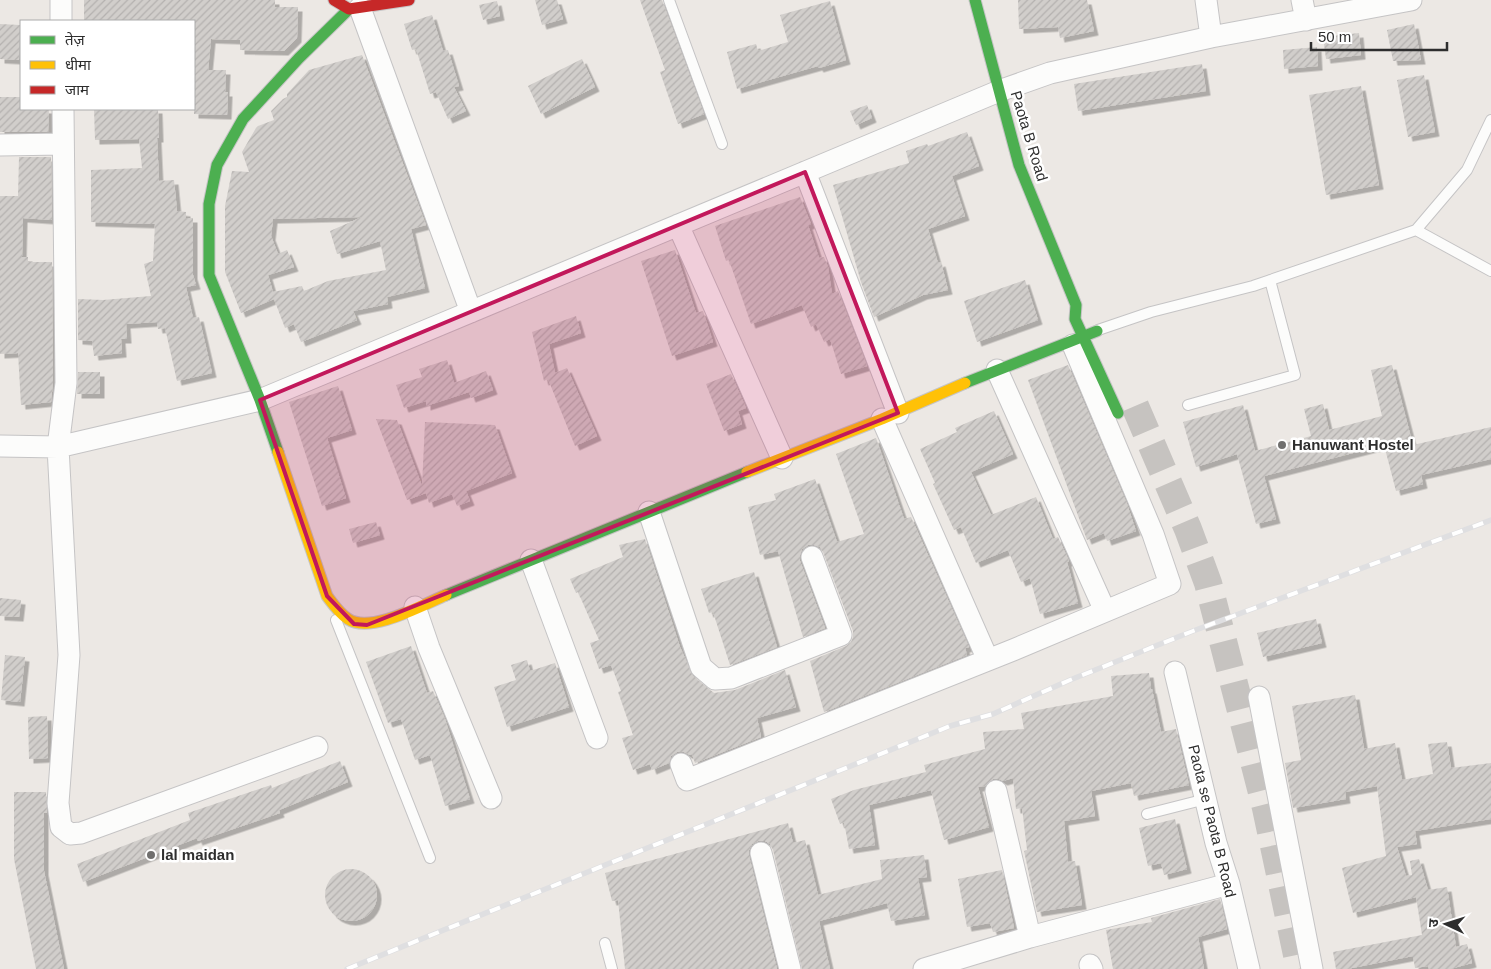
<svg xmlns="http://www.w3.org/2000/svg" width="1491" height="969" font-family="Helvetica,'Noto Sans Devanagari',sans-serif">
<defs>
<pattern id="building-hatch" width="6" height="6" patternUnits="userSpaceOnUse" patternTransform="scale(1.25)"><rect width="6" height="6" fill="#d1cecb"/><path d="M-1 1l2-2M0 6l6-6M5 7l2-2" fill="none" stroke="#b4b1af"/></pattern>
<filter id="shadow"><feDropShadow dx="4.5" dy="4.5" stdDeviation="0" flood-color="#0004"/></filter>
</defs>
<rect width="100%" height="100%" fill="#ece8e4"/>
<!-- building -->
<path fill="url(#building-hatch)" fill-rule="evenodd" filter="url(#shadow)" d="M84 0H275V7H298L297 38 284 51 240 50V40L211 39 208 70H226L225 92H228L227 115 194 114V21H84Z
M535 0H557L563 19 542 25Z
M640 0H662L704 114 678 124 660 72 665 70Z
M1018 0H1087L1094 31 1060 38 1058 27 1019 29Z
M497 1 500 16 483 20 479 5Z
M830 1 846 60 819 68 818 66 737 89 727 52 756 44 758 51 788 42 780 15Z
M432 15 443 51 448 50 459 86 454 87 466 111 448 119 436 92 430 94 416 49 412 50 404 24Z
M0 24 20 25 19 60 0 59Z
M1414 24 1421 60 1393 61 1387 30Z
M1359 33 1361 55 1326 59 1323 37Z
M1317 47 1318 66 1284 69 1283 50Z
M362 55 426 225 411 229 425 288 387 297 388 304 353 311 357 320 301 342 294 324 285 328 274 299 241 313 225 272V206L232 171 249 172 242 152 256 128 258 126 274 120 271 111 283 99 287 97V94L309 70ZM362 217 330 231 337 254 380 241 386 270 328 281 304 291 302 286 273 292 268 275 294 267 287 250 278 254 271 236 273 219Z
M582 59 595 87 541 114 528 86Z
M1202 64 1206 91 1078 111 1074 84Z
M1424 75 1435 132 1408 137 1397 80Z
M1361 86 1379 185 1326 195 1309 95Z
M0 97H21V109H49L48 132H0Z
M867 105 872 118 856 125 850 111Z
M94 109H158L159 138H157L159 181 174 180 177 211 186 212V218H193V275L196 285 186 287 193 318 199 317 212 373 177 381 165 328 158 329 157 322 126 324 127 339H121L122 353 94 356 92 341 78 340V299L103 300 151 296 144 264 153 261 155 224 91 222V170L142 168 139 139 95 140Z
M967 132 979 166 952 176 965 216 928 229 938 263 941 262 948 290 923 295 874 317 861 282 833 185 909 163 906 151 927 144 928 146Z
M19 157H51L52 220 23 218 22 257H28V262H52L53 382 51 402 21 405 18 353 0 354V196H18Z
M800 197 811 224 808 225 819 258 824 257 828 267 832 294 838 291 867 366 841 374 830 339 824 342 816 324 811 327 802 305 751 324 729 260 726 261 715 226Z
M675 250 696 313 703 311 713 342 672 356 641 261Z
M1025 280 1038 320 977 342 964 301Z
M576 316 581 333 549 344 555 373 567 368 597 436 575 446 548 379 544 381 532 332Z
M447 360 454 383 486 371 493 390 471 398 469 392 426 406V401L404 408 396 385 422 377 419 369Z
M1068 365 1127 504 1136 531 1107 541 1104 533 1087 540 1028 380Z
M1392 365 1413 445 1491 427V459L1421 475 1423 484 1396 491 1384 445 1264 476 1276 519 1256 524 1237 454 1196 467 1183 422 1243 405 1255 451 1311 436 1304 409 1323 404 1329 430 1382 416 1371 370Z
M78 372H100V394H77Z
M731 374 746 408 738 411 742 424 724 431 706 384Z
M338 386 352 430 327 438 346 498 322 506 289 402Z
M994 411 1013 454 971 472 991 515 1036 497 1053 539 1058 537 1069 561 1067 562 1078 603 1040 614 1030 578 1021 582 1008 550 976 563 961 527 954 530 933 484 935 483 920 449 957 432 955 428Z
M376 419 397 420 422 486 425 422 495 425 512 473 466 491 470 501 457 506 452 494 429 503 426 493 407 500Z
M876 438 904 519 911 517 969 647 965 648 967 655 824 712 810 661 846 646 851 642 853 637V631L823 552 820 547 814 545H808L802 549 800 555V561L825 628 803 637 778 551 760 555 748 507 776 500 774 494 815 479 837 542 864 534 836 454Z
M376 522 380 535 353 543 349 529Z
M645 539 680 647 693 676 714 693 735 690 785 670 796 707 757 718 761 737 695 763 692 754 690 755 684 752H677L671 756 669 763 652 770 650 764 633 770 622 738 633 735 618 692 621 691 611 665 599 669 590 643 599 640 578 592 576 593 570 579 623 557 619 545Z
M754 572 777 647 730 665 713 612 709 613 701 589Z
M0 598 21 600 19 617 0 616Z
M1316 619 1322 643 1263 657 1257 633Z
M411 646 427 693 433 691 445 719 470 799 445 806 430 755 415 760 401 719 388 723 366 662Z
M5 655 25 657 20 702 1 700Z
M527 660 530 671 555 663 569 707 507 727 494 687 516 680 511 665Z
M1149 673 1151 689H1152L1161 732 1176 729 1189 785 1134 796 1131 783 1091 791 1095 816 1064 821 1068 862 1075 861 1082 905 1037 912 1024 851 1027 850 1022 808 1016 809 1013 778 1003 781 999 779H993L985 786 978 787 989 827 944 840 931 790 869 805 875 845 849 849 844 822 840 824 831 799 854 790 926 772 924 765 985 749 983 732 1024 729 1021 713 1113 696 1111 676Z
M1355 695 1364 749 1395 743 1402 780 1433 774 1428 744 1447 742 1451 768 1491 763V819L1415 831 1417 844 1397 847 1406 876 1412 875 1410 861 1419 859 1428 890 1447 887 1456 947 1467 944 1472 963 1450 969H1429L1428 966 1415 968 1413 956 1347 969H1336L1333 952 1422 935 1416 897 1353 913 1342 868 1386 856 1377 786 1345 792 1346 799 1293 808 1285 763 1301 760 1292 706Z
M47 716 48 758 29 759 28 717Z
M340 761 348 782 279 810 280 813 198 841 197 838 83 882 77 864 190 820 188 813 271 785 272 788Z
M14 792H46L47 813H44V871L64 969H36L14 859Z
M1175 819 1187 869 1164 875 1161 863 1148 866 1139 828Z
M788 823 793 843 805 840 818 895 882 879 880 860 924 855 927 877 918 878 925 915 891 921 887 903 819 921 830 969H802L773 850 770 844 765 841H758L752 844 749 850V856L777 969H625L618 900 612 901 605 873Z
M325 895a26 26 0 1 1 52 0a26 26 0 1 1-52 0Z
M1002 870 1014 928 993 932 990 923 967 927 958 879Z
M1220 899 1227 929 1198 937 1204 969H1113L1106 930 1152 922 1151 918Z"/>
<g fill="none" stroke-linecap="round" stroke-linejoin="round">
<!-- secondary-tunnel -->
<path stroke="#c6c3c0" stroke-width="28" stroke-dasharray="28 14" stroke-linecap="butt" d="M1135 406 1188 529 1208 583 1266 808 1300 969"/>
<defs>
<path id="lane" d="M669 0 722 144
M1416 230 1467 170 1491 120
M1098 330 1151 312 1253 286 1416 230 1491 271
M1188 405 1295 375 1270 280
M336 620 430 858
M1147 814 1206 799
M605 943 612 969"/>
<path id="street" d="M61 0V21
M1206 0 1211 37
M1302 0 1306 20
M360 8 471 312
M63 109 66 383 58 447 69 655 58 803 61 827 70 834 81 833 317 747
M0 145 63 144
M805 172 898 413
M678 225 782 458
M997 370 1105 611
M882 419 988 660
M0 446 58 447 260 400 999 91 1050 73 1211 37 1411 0
M649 512 701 667 715 679 731 678 841 635 812 557
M531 560 597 738
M415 607 429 648 491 798
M1175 672 1216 843 1229 884 1249 969
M1259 697 1312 969
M681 764 687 780 1013 650 1170 584 1153 534 1073 345
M996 791 1030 937
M761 853 790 969
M1090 965 1092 969
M924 969 1030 937 1229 884"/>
<path id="fast" d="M975 0 1019 165 1076 305 1075 319 1118 413
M965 383 1097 331
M278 452 260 400 209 275V204L217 165 243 119 299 58 349 9
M446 595 747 472"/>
<path id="slow" d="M278 452 327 596C333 604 339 613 348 619 370 634 422 605 446 595
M747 472 882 419 965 383"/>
<path id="jam" d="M334 0 349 9 409 0"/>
</defs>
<!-- lane casing -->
<use href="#lane" stroke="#c5c4c5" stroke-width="12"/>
<!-- street casing -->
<use href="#street" stroke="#c5c4c5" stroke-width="23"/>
<!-- fast casing -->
<use href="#fast" stroke="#c5c4c5" stroke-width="13"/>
<!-- slow casing -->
<use href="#slow" stroke="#c5c4c5" stroke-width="13"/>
<!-- jam casing -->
<use href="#jam" stroke="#c5c4c5" stroke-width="13"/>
<!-- lane -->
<use href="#lane" stroke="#fcfcfb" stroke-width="10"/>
<!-- street -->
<use href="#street" stroke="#fcfcfb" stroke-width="21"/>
<!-- fast -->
<use href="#fast" stroke="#4caf50" stroke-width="11"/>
<!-- slow -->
<use href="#slow" stroke="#ffc107" stroke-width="11"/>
<!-- jam -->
<use href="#jam" stroke="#c62828" stroke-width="11"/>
<defs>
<path id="rail" d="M347 969 950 726 993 714 1070 680 1193 631 1491 520"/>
</defs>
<!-- rail casing -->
<use href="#rail" stroke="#dfdfe1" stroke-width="5.5"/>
<!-- rail -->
<use href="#rail" stroke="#fff" stroke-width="4" stroke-dasharray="11" stroke-linecap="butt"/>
</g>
<!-- marked area -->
<path fill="#c2185b" fill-opacity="0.2" stroke="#c2185b" stroke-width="4" stroke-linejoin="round" d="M805 172 898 413 367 625 354 624 327 596 260 400Z"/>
<!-- markers -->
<g fill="#706f6e" stroke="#fff" stroke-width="2">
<circle cx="1282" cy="445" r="5"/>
<circle cx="151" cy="855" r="5"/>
</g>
<g text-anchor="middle" stroke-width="5" stroke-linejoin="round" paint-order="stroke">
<!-- street labels -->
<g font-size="15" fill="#2e2e2e" stroke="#fff">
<text transform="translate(1029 136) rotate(73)" y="5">Paota B Road</text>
<text transform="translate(1212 821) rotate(76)" y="5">Paota se Paota B Road</text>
</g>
<!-- poi labels -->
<g font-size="15" font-weight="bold" fill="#2e2e2e" stroke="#fff" text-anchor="start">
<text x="1292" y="450">Hanuwant Hostel</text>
<text x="161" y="860">lal maidan</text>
</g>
</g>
<!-- legend -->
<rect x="20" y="20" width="175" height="90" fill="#ffffff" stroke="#ababab"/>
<rect x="30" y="36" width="25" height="8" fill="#4caf50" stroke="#ababab"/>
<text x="65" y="45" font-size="15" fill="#2e2e2e">तेज़</text>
<rect x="30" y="61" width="25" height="8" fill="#ffc107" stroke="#ababab"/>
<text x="65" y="70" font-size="15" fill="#2e2e2e">धीमा</text>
<rect x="30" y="86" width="25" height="8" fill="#c62828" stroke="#ababab"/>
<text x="65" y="95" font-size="15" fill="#2e2e2e">जाम</text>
<!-- north arrow -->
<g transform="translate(1446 924) rotate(274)" stroke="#ffffff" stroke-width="4" paint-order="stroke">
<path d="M0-4L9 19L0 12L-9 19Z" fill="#2e2e2e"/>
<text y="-8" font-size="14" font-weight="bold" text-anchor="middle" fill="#2e2e2e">उ</text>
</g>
<!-- scale -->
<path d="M1311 42v8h136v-8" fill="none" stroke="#2e2e2e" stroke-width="2.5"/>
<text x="1318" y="42" font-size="15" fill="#2e2e2e" stroke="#ffffff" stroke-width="4" paint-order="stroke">50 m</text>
</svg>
